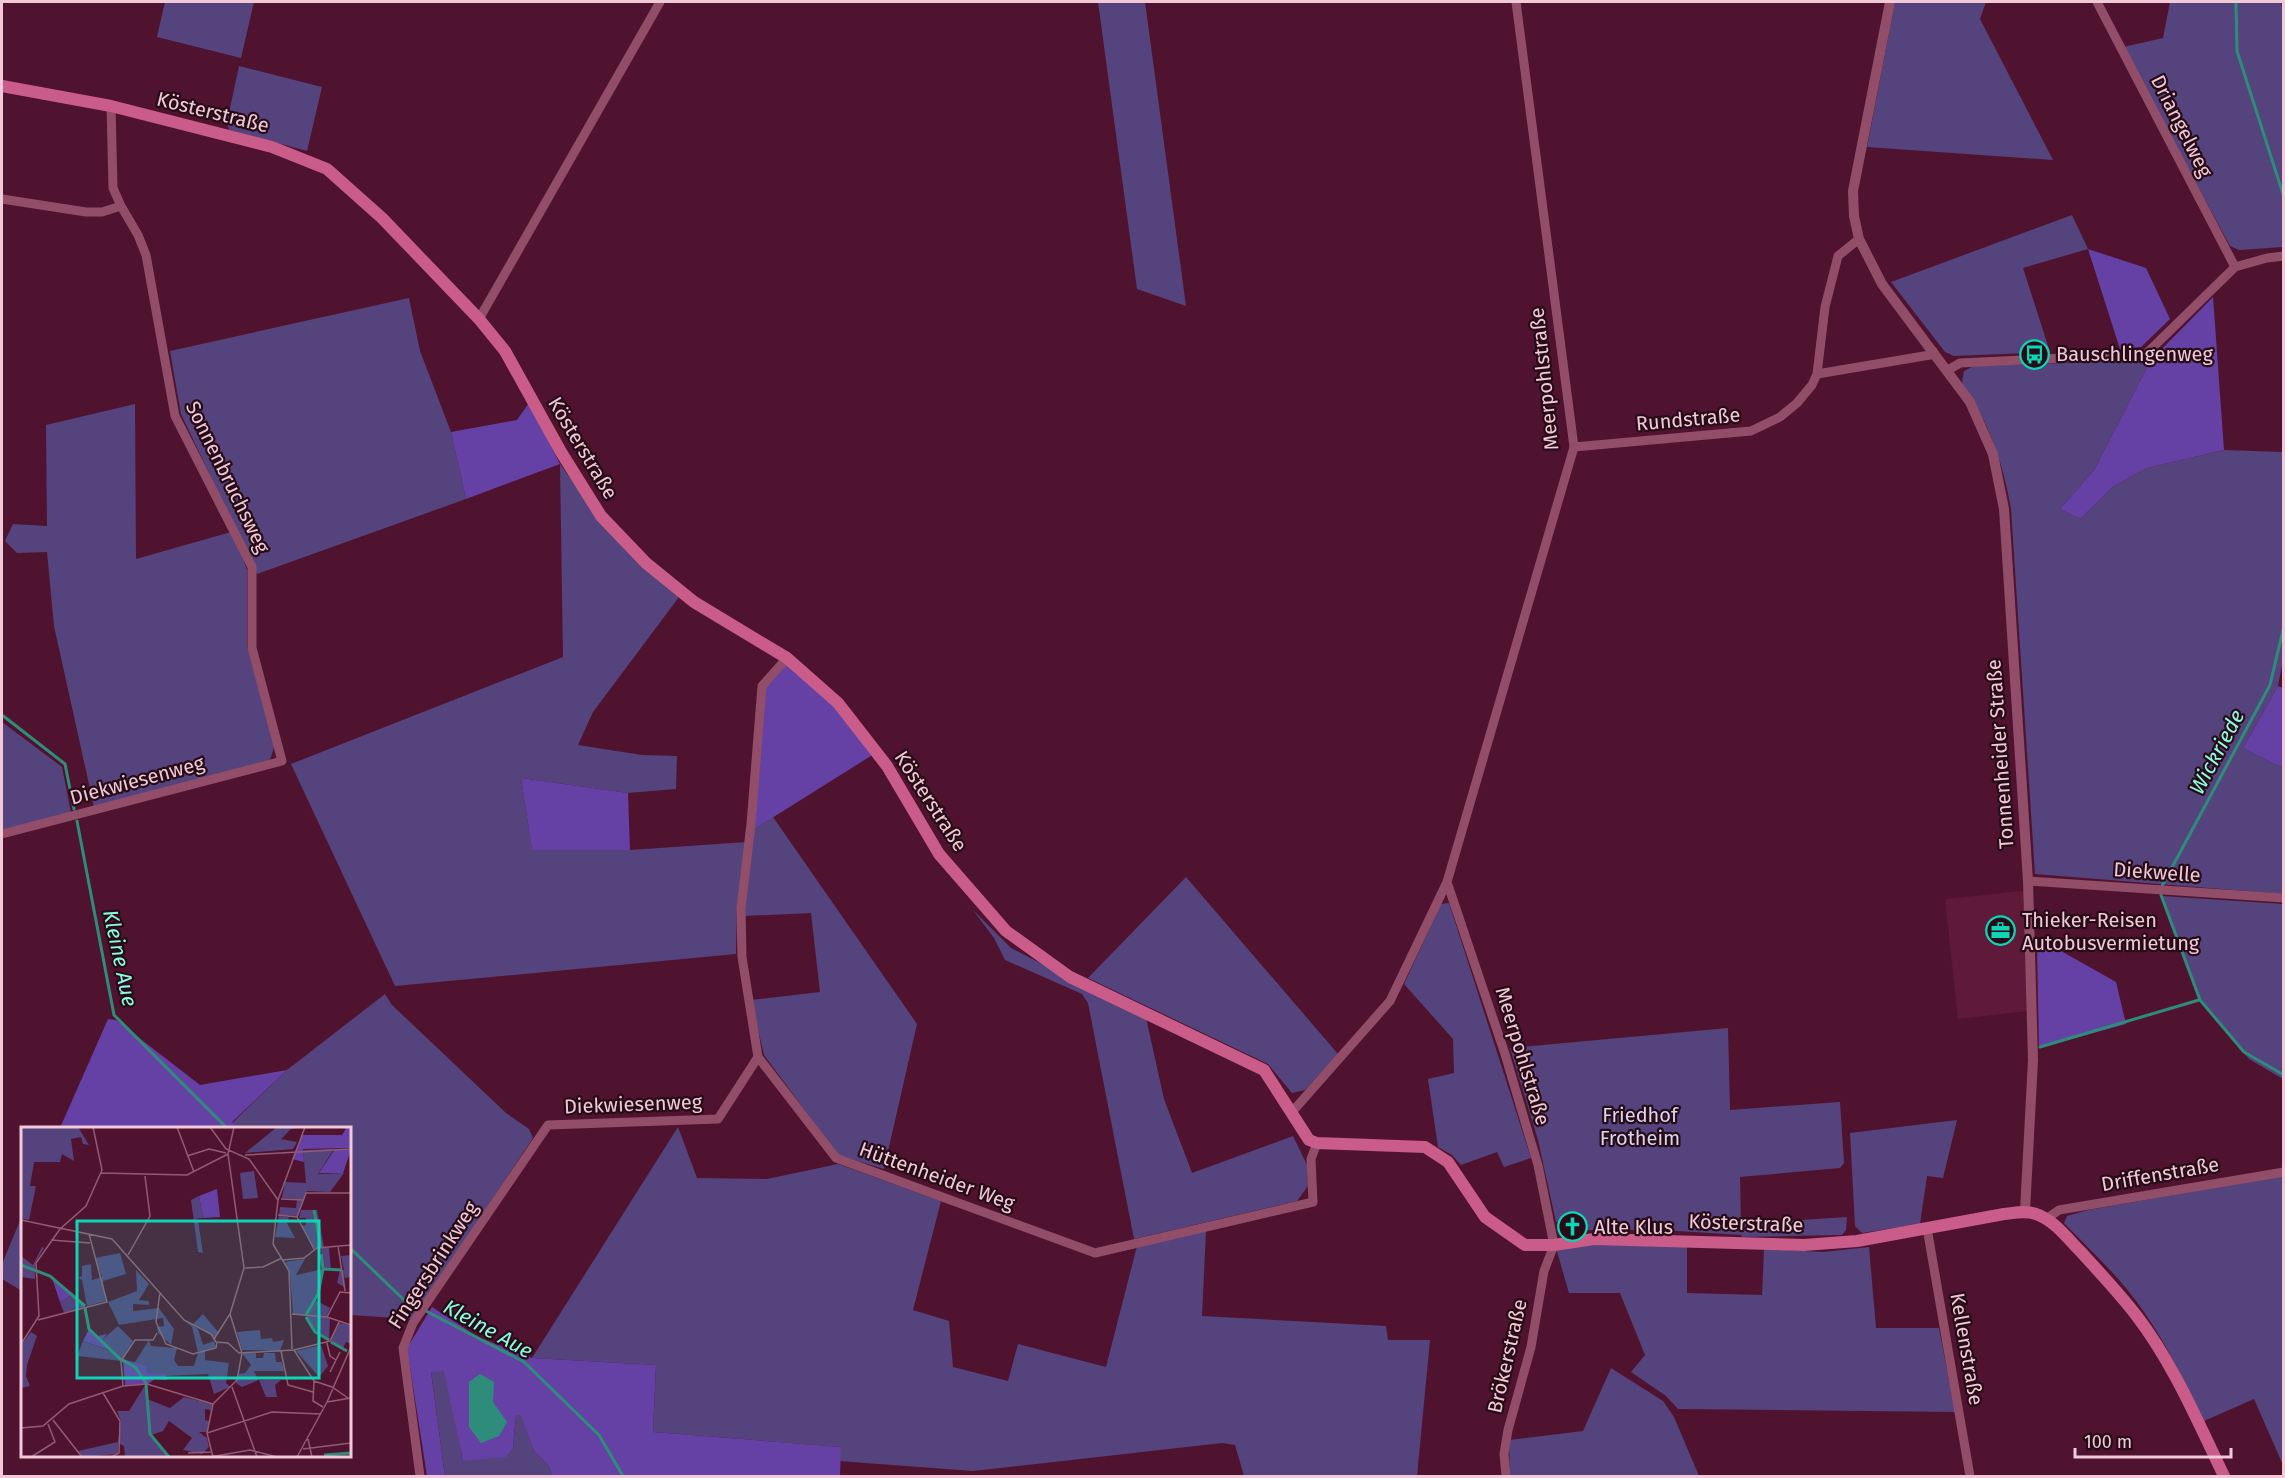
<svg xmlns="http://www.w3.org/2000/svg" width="2285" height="1478" font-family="'Fira Sans',sans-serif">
<rect width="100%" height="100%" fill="#50132f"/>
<!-- built -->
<path fill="#5f1a39" d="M2023 891 2027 1011 1958 1019 1945 899Z"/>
<!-- green -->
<path fill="#55437d" d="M165 2H254L241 58 157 37Z
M1098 2H1145L1186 306 1137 289Z
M1895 2H1986L1980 19 2053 160 1867 147Z
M2170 2H2281L2284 18 2283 247 2239 250 2230 246 2123 47 2163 38Z
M239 66 322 87 307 151 229 130 227 122Z
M2072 215 2088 249 2023 268 2050 352 1954 356 1945 352 1891 282Z
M409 298 420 351 451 432 466 499 257 574 181 414 170 351Z
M2151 360 2094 470 2060 509 2080 519 2114 486 2147 468 2224 450 2283 452V660L2278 686 2243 748 2283 768V894L2035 874 2011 509C2003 462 1989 422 1962 383L1964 371 1974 366Z
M135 404 136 559 231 532 241 553 247 570V647L275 744 270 760 94 807 54 626 47 552 17 553 5 541 13 524 47 526 46 425Z
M560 464 597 516 679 597 593 712 578 745 642 755 677 756 676 789 628 793 521 778 532 849 630 850 747 842 737 906 736 954 395 986 291 764 563 657Z
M2 722 62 767 71 813 2 831Z
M773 817 917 1024 884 1169 838 1155 764 1055 751 1000 820 992 811 913 743 916 753 830Z
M1186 877 1338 1054 1305 1090 1292 1093 1268 1064 1088 978Z
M2162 896 2283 904V1079L2249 1059 2199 1000Z
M1449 903 1531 1158 1504 1167 1497 1152 1461 1165 1452 1155 1438 1147 1428 1079 1454 1073 1453 1039 1404 984 1441 904Z
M973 910 1011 948 1146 1018 1164 1099 1192 1173 1293 1136 1307 1165 1308 1186 1297 1201 1134 1239 1088 1003 1082 994 1005 960 994 938Z
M385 994 392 1005 506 1113 529 1129 533 1138 412 1319 350 1315V1128H238L232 1123 287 1070Z
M1728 1028 1730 1110 1840 1102 1844 1163 1840 1168 1740 1177 1741 1224 1847 1217 1846 1230 1842 1235 1742 1237 1741 1235 1661 1230H1585L1584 1220 1556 1222 1538 1140 1510 1048Z
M1957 1120 1943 1178 1927 1176 1920 1224 1862 1233 1855 1226 1850 1133Z
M678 1127 697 1178 767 1179 838 1164 941 1201 913 1310 949 1321 953 1367 1008 1381 1018 1344 1106 1367 1137 1246 1206 1231 1202 1316 1386 1326 1388 1340H1430L1417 1476H1244L1235 1445 1222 1443 973 1471 839 1461 841 1447 653 1432 656 1365 532 1358Z
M2283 1176V1465L2254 1399 2204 1421C2185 1384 2168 1346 2144 1312 2122 1279 2091 1251 2064 1223L2067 1216 2088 1210Z
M22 1216V1291L2 1279V1264Z
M1594 1244H1687V1293L1762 1295 1764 1249 1823 1252 1869 1247 1876 1328H1939L1955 1412 1678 1409 1666 1396 1631 1372 1645 1355 1620 1293H1569L1556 1248Z
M1611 1368 1663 1401 1674 1417 1699 1476H1510L1509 1440 1583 1431Z
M431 1371H445L463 1461 513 1448 516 1415H522L534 1451 549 1466 552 1476H445Z"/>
<!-- forest -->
<path fill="#6541a6" d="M2088 249 2146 268 2170 319 2141 347 2120 349Z
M2213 297 2224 450 2147 468 2114 486 2080 519 2060 509 2094 470 2151 360Z
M529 403 560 464 466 499 451 432 517 420Z
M787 662 836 704 874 754 753 830 764 687Z
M2278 686 2283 688V768L2243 748Z
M521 778 628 793 630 850H532Z
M2037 946 2054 947 2116 982 2126 1024 2039 1048Z
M108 1019 116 1020 200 1085 287 1070 232 1122 238 1128H60Z
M432 1307 478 1337 532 1358 656 1365 653 1432 841 1447 840 1476H552L549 1466 534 1451 521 1415H516L513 1448 506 1457 463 1461 444 1371 431 1372 445 1476H427L407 1348Z"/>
<!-- water -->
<path fill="#2d8d7a" d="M480 1374 494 1382 493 1402 507 1422 499 1436 481 1443 469 1427V1382Z"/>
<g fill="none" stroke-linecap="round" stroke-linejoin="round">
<!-- stream -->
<path stroke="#2d8d7a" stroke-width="3" d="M2236 2 2237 51 2284 197
M2 715 65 764 74 809
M77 821 114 1015 227 1128
M2162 886 2270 685 2284 626
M2161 895 2200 1000 2244 1052 2284 1075
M2040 1047 2199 1000
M350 1248 403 1299 524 1362 599 1435 623 1476"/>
<!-- minor -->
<path stroke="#924e68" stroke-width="9" d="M2097 2 2235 267
M2 199 86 212H102L121 206
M479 319 660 2
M1948 370 1960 363 2146 354 2235 267 2267 258 2284 256
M1817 374 1825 307 1838 256 1859 239
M1574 447 1751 431 1780 417 1797 403 1812 385 1817 374 1930 355 1933 351
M787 658 762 686 751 824 741 908 742 957 758 1057 836 1158 1095 1253 1313 1202 1311 1159 1317 1143
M2 834 282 761 252 648V567L175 416 146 255 138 235 121 206 113 188 111 106
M2028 881 2284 898
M1447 882 1505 1054 1528 1132 1538 1165 1554 1245 1544 1271 1531 1347 1508 1430 1504 1454 1506 1476
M1292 1112 1390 1001 1447 882 1574 447 1516 2
M2046 1219 2059 1210 2284 1172
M1927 1228 1970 1476
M420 1476 403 1348 413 1323 548 1125 718 1119 758 1057"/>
<!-- tertiary -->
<path stroke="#924e68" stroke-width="10" d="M1890 2 1853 191 1854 216 1859 239 1882 284 1970 402 1993 454 2004 509 2028 881 2033 1060 2025 1211"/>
<!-- secondary -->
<path stroke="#c95c89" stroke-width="12" d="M2 86 111 106 272 147 327 169 382 218 479 319 505 351 561 452 601 516 646 563 694 602 787 658 838 703 887 766 939 854 1006 931 1070 977 1264 1070 1309 1140 1317 1143 1425 1147 1448 1162 1485 1217 1525 1245H1554L1594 1239 1804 1245 1857 1241 2004 1214C2014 1213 2025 1210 2036 1214 2054 1220 2068 1239 2081 1252 2100 1273 2119 1293 2136 1315 2173 1363 2198 1422 2224 1476"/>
</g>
<!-- icons -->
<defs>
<symbol id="bus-ring" viewBox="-11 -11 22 22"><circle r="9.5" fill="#260c17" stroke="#0ed5b5" stroke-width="1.5"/><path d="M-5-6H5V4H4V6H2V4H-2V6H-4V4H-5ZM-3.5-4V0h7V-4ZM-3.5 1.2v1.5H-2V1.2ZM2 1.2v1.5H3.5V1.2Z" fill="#0ed5b5"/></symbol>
<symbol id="office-ring" viewBox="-11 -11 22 22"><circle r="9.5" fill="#260c17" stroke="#0ed5b5" stroke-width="1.5"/><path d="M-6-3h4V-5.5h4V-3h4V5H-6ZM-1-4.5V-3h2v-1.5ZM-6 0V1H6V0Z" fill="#0ed5b5"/></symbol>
<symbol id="church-ring" viewBox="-11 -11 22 22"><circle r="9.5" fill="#260c17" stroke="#0ed5b5" stroke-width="1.5"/><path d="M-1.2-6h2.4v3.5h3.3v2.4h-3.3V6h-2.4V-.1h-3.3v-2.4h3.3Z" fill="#0ed5b5"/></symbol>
</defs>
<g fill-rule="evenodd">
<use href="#bus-ring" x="2018" y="338" width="33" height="33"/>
<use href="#office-ring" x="1984" y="914" width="33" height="33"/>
<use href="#church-ring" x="1556" y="1210" width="33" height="33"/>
</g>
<g text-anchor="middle" stroke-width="4.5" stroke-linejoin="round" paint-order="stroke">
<!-- street labels -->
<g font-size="20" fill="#f2cad7" stroke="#260c17">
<text transform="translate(213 112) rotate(14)" y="7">Kösterstraße</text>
<text transform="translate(2182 126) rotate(63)" y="7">Driangelweg</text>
<text transform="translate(1544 379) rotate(-96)" y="7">Meerpohlstraße</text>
<text transform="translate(1688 419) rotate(-5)" y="7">Rundstraße</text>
<text transform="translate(583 448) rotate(59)" y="7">Kösterstraße</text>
<text transform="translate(228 477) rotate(64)" y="7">Sonnenbruchsweg</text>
<text transform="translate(2000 754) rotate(-94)" y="7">Tonnenheider Straße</text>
<text transform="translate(137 780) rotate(-15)" y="7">Diekwiesenweg</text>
<text transform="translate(931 801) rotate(57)" y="7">Kösterstraße</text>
<text transform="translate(2157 872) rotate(4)" y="7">Diekwelle</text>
<text transform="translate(1523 1056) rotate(73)" y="7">Meerpohlstraße</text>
<text transform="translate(633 1104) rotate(-2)" y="7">Diekwiesenweg</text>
<text transform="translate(2160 1174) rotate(-10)" y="7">Driffenstraße</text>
<text transform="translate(937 1176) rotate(20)" y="7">Hüttenheider Weg</text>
<text transform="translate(1746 1223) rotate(2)" y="7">Kösterstraße</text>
<text transform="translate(433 1265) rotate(-57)" y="7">Fingersbrinkweg</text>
<text transform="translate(1967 1349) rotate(80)" y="7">Kellenstraße</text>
<text transform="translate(1507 1356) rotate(-77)" y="7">Brökerstraße</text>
</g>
<!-- poi labels -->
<g font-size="20" fill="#f2cad7" stroke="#260c17" text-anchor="start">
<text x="2056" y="361">Bauschlingenweg</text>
<text x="2022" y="927">Thieker-Reisen<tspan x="2022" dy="23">Autobusvermietung</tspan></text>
<text x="1594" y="1234">Alte Klus</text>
</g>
<!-- park labels -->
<g font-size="20" fill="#dcd5f0" stroke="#260c17">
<text x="1640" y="1122">Friedhof<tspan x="1640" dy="23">Frotheim</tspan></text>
</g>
<!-- water labels -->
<g font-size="21" font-style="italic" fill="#8cfde2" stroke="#260c17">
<text transform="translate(2217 752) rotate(-62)" y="7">Wickriede</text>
<text transform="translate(120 958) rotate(78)" y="7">Kleine Aue</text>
<text transform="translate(488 1329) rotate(29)" y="7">Kleine Aue</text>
</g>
</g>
<!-- overview -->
<g transform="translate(21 1127)">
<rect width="330" height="330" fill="#50132f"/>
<path d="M0 0H57L68 18 62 17 60 10 50 12 53 34 41 27 39 35H13L9 59H15L8 93 2 92 0 81ZM256 0H284L270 2 260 12 276 15 272 22 224 26ZM313 22 297 47 323 46 309 65 286 64 277 89 258 88 259 80 275 81 276 72 261 71 264 55 285 56 282 23ZM233 44 237 71 222 72 219 46ZM178 69 182 91 173 92 177 93 182 126 177 125 170 73ZM280 83H296L303 120 293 121 281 99 285 98V91H278ZM258 89 268 90 266 96 274 111 254 110ZM21 120 23 121 14 136V152L0 150V129L12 138ZM300 121H308L310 143 302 142 294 173 309 181 305 190 309 192 308 214 294 206 285 189 272 187 269 148 264 135 284 132 275 148 302 142ZM99 126 105 147 82 154 85 174 66 179 61 153 57 151 61 149V139L70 137 71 153 81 150 74 131ZM330 128V150L324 151 323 146 324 160 316 156 319 143H323L320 129ZM115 143 128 157 118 173 128 174V178L112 177V184L138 181 153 202 150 218 137 206 136 200 143 199 142 191 98 198 87 175 116 164ZM52 167 64 180 43 186 39 175ZM182 187 198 206 194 210 171 198ZM159 190 177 202 182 218 193 214 195 220 184 224V233L208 236 205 256 209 260 193 267 187 247 145 249 125 246V239L112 238 128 213 130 219 156 221 153 233 157 239H173L177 226 171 200ZM318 196 330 198V217L325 215 322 221 309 214ZM97 199 112 214 100 234 56 229 62 214 90 224 81 213ZM239 203 240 212 251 211 252 215 263 213 259 224 221 223 216 205ZM10 205 16 209 6 238 5 249 9 259 0 261V218ZM300 218 307 239 298 250 275 224ZM221 226H235V231H242L243 226H254L255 235H261L263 244H233L237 253H260L254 258 256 270H245L238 253 221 260 215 256 216 247 224 246 230 238ZM125 257 126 272 149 281 163 270 191 277 190 283 184 282V293L188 294 186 305H178L186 311 188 320 181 327 162 323 171 311 148 294 142 304 130 308 148 330H104L103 319 97 316V327L61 330 57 324 97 315 100 294 96 284H108Z" fill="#55437d"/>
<path d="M326 0H330V21L282 22 283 35 271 32 281 8H321ZM314 22 330 23 322 46H298ZM196 62 199 90 182 91 178 69ZM31 151 52 167 39 175ZM68 202 77 209 86 207 81 213 91 224 62 214ZM102 232 126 239 125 246 145 247V253L134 252 127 257 104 258Z" fill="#6541a6"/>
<path fill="none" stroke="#2d8d7a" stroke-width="3" d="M293 83 300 120M0 138 29 149 64 179M302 142 321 143M64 181 68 202 99 232 114 240 125 256 129 307 148 330M285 188 297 167 302 142 300 127M285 190 294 205 308 213M310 215 326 224M303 328 330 326"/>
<path fill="none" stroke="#915c72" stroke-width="1.5" d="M156 0 173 45M189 0 205 22 228 32 257 73 252 117 268 144 271 222M224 28 330 22M166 29 188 22 205 26M80 46 166 48 207 27M260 72 283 73M257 73 284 0M257 88 276 90M276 90 285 66H330M276 90 293 122M0 93 91 112 163 193 190 207 195 215 207 216 218 226 273 223 293 254 292 274 302 280M30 113 69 116M317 119 324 164M107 128 129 89 124 49M262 133 283 131 296 121 330 118M224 141 242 140 261 131M139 165 135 195 145 217 172 227 195 221 196 215M271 187 306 190 330 198M306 190 319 165 330 166M17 193 86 175 68 107M193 212 209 187 223 141 207 27 213 0M306 216 309 229 315 233M0 217 18 189 15 136 39 102 65 79 81 43 72 0M273 223 309 214 318 195M260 224 267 258 292 265M309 245 319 225M293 254 311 260 327 271M102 259 100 234 114 213H132L136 206M211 260 236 330M82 266 99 294 98 326 90 330M306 275 330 220M306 275 330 271M192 277 216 253 221 226 209 187M32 293 61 330M0 301 22 299 48 277 102 259 126 257 192 277M186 306 251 285 299 287M287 312 291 330M282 322 330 316M167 326 190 325M10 330 34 315 27 297M189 330 229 323 256 330M192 330 186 306 192 277M276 330 306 275"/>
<path fill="#0ed5b5" fill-opacity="0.15" stroke="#0ed5b5" stroke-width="3" d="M56 94H298V251H56Z"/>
<rect width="330" height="330" fill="none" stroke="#f2cad7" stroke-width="3"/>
</g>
<!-- border -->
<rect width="2285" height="1478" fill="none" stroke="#f2cad7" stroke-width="6"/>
<!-- scale -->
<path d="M2075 1448v9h156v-9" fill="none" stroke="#f2cad7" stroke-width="3"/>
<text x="2084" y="1448" font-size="18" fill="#f2cad7" stroke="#260c17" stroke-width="4.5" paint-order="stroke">100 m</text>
</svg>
